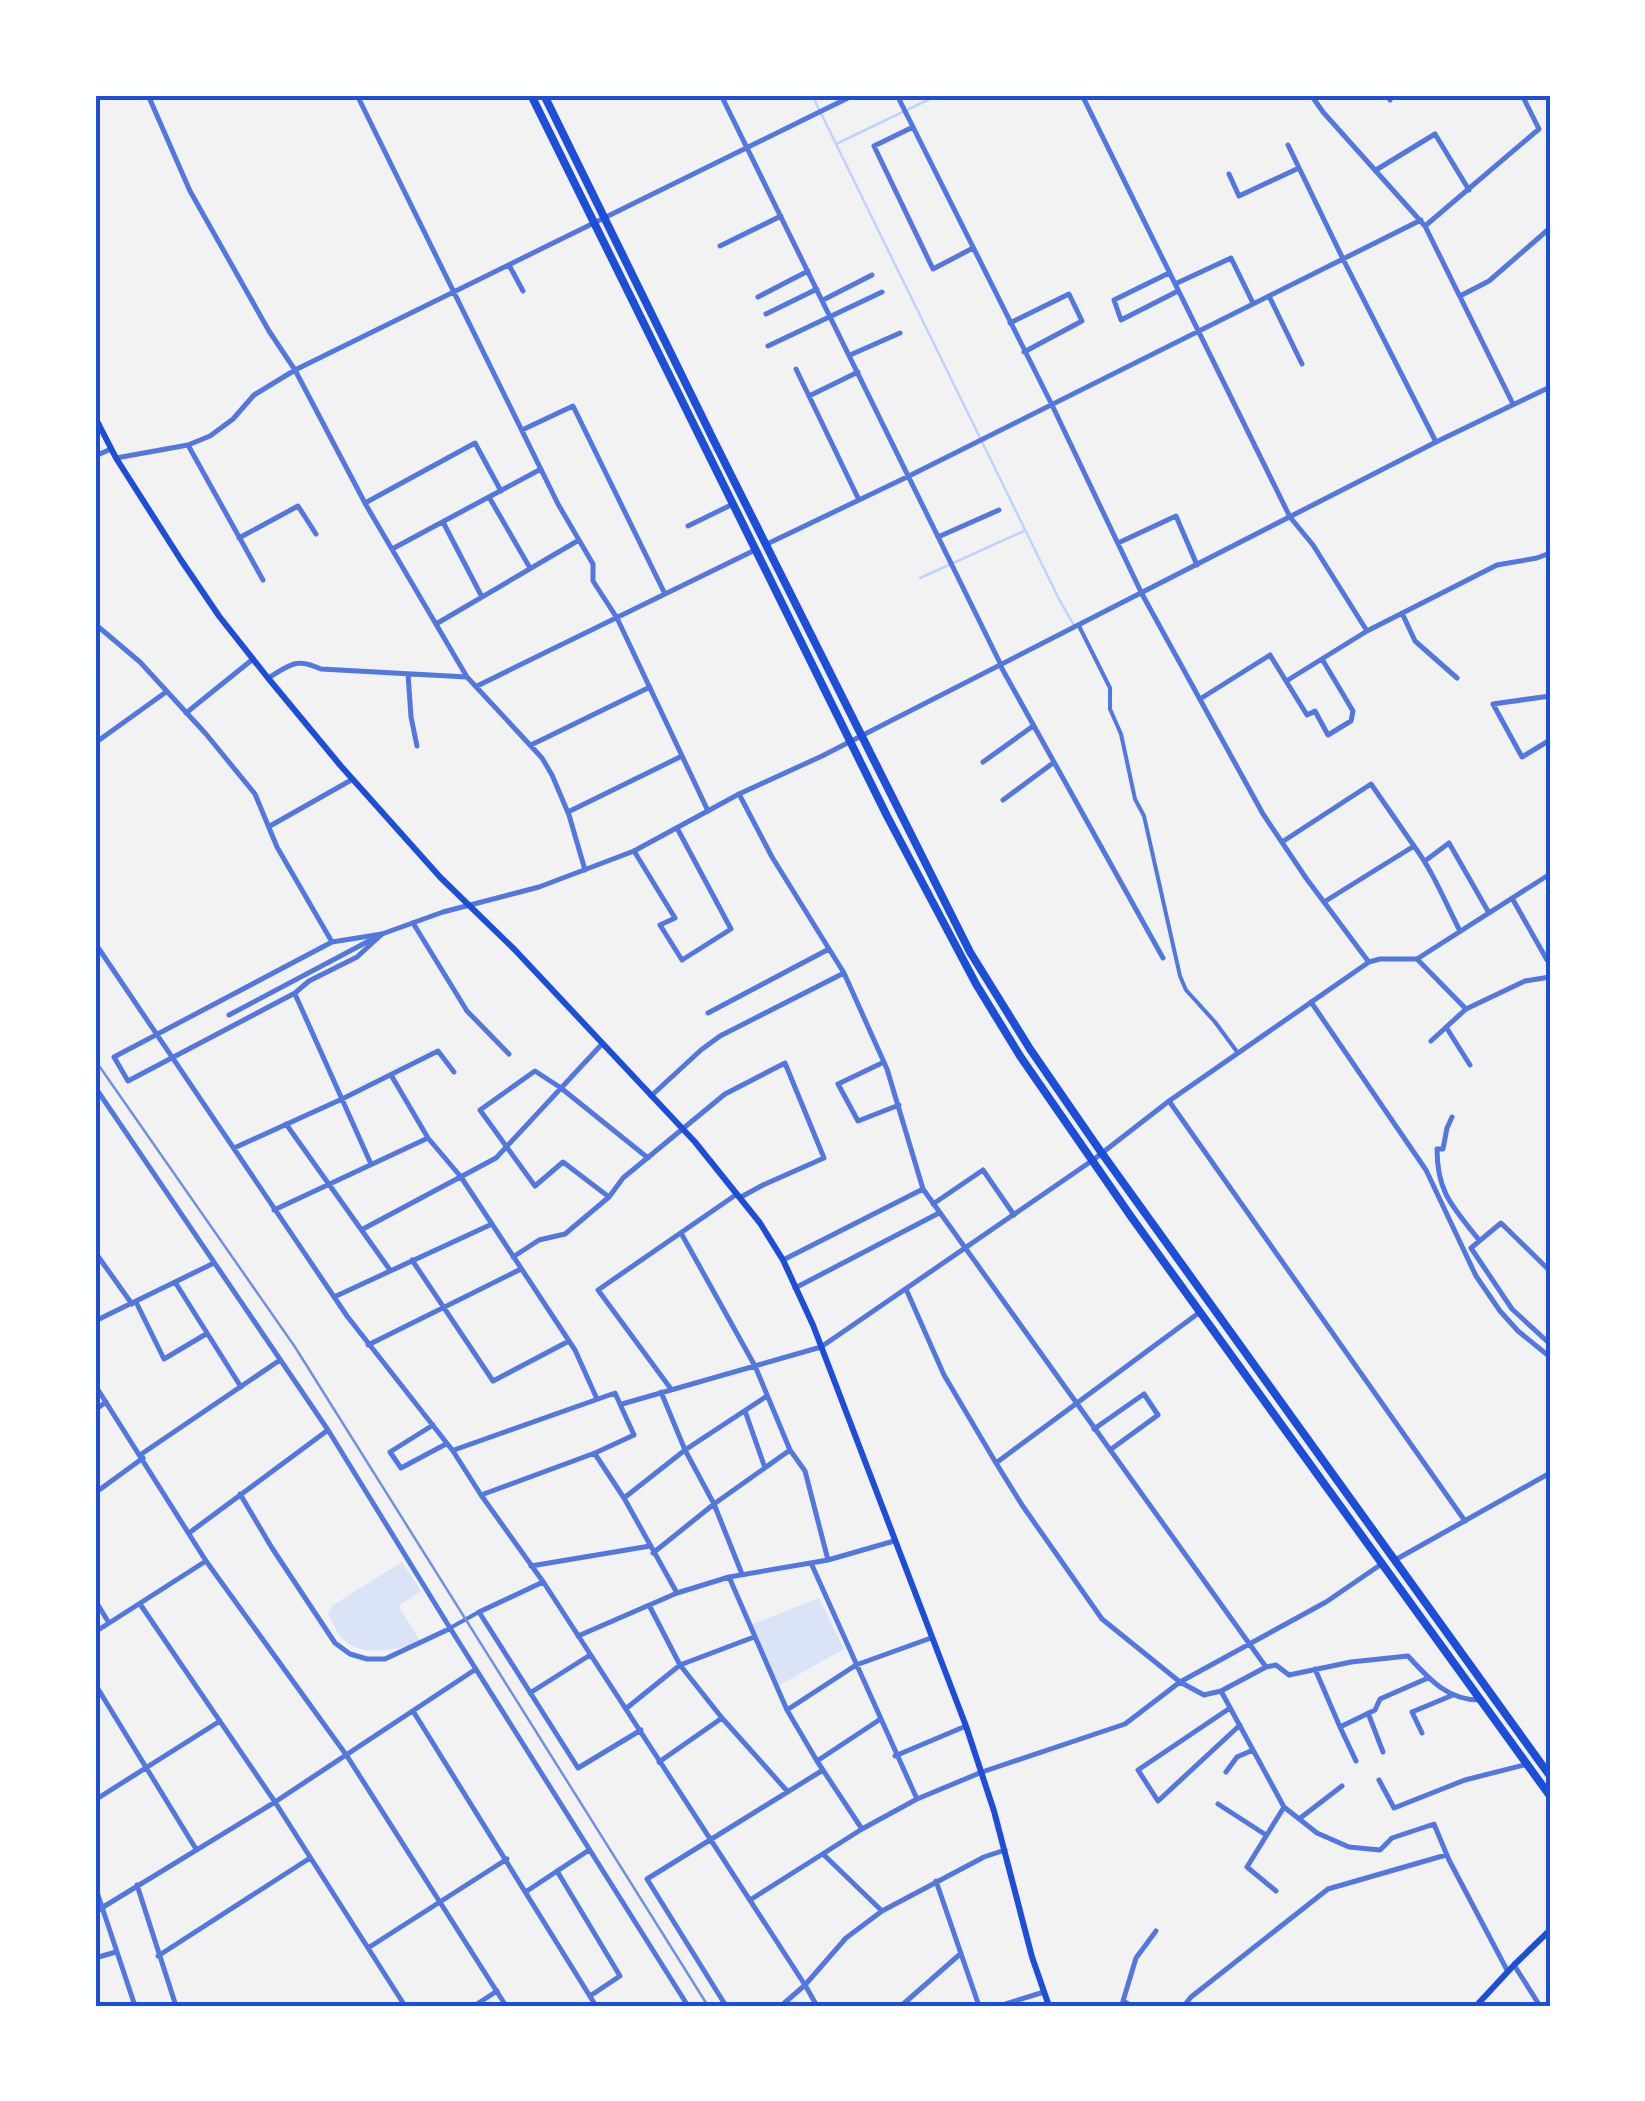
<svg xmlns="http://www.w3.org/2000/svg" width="1645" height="2101" font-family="'Fira Sans',sans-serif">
<rect width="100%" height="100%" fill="#f2f2f2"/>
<!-- green -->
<path fill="#dbe4f7" d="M402 1562 421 1591 399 1606 420 1641C401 1650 365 1657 346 1642 338 1636 333 1623 328 1614L333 1605Z
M819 1598 844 1649 778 1686 750 1625Z"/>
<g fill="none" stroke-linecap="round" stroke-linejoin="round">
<!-- stream -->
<path stroke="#bfd3fe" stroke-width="2.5" d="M812 95 1060 601 1075 627
M836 144 938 95
M920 578 1024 531"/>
<!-- pedestrian -->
<path stroke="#5277de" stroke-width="4" d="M1079 626 1110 688V709L1121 734 1135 799 1144 816 1180 976 1186 990 1215 1022 1238 1053
M450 1628 479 1612"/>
<!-- minor -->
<path stroke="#5277de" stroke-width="5" d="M148 95 190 191 269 331 295 370 366 505 467 677 542 758 552 775 569 815 585 870
M357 95 558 504 593 564V581L617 618 708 811
M721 95 1001 665
M897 95 1052 405 1142 594
M1082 95 1290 517 1313 545 1367 631
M1311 95 1323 112 1425 226 1513 404
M1387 95 1390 100
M913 127 874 146 933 269 973 248
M1288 145 1343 259 1436 442
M1376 170 1435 134 1469 190
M1229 174 1239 196 1299 168
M1425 226 1539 129 1522 95
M720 246 781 216
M509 265 523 291
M1169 273 1114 300 1121 320 1178 291
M1175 284 1231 258 1253 303
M1269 296 1302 364
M1460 296 1489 281 1550 228
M758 297 808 271
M823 300 872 275
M766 314 817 289
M1010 323 1069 294 1082 321 1024 352
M768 346 882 292
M850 355 900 333
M796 369 859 500
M809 396 858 372
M522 430 573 406 665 594
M188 445 263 580
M116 458 188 445 210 436 233 419 254 395 295 370 854 95
M489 497 530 568
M365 503 475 443 501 491
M443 522 482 597
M688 526 733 504
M938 537 999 510
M239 538 298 506 316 534
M1118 543 1176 516 1197 565
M767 544 907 477 1421 220
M392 549 541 469
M1402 613 1415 641 1457 678
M95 624 140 662 206 734 255 794 277 847 332 942
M436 624 579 540
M1000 665 1163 958
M408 674 411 717 417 746
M268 678C290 665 296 657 321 669L467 677
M1288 680 1367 631 1497 565 1537 558 1550 553
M477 686 755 550
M1550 696 1493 704 1522 757 1550 740
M1200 699 1270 655 1307 715 1315 711 1328 735 1351 721 1353 711 1322 659
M186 713 253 659
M95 743 166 692
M531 745 650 687
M983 762 1033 726
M739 794 772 857 844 973 887 1069 923 1189 1266 1667 1276 1665 1289 1675 1351 1662 1408 1656C1429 1679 1447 1700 1480 1700
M1003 800 1053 763
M568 812 682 756
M270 826 353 779
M1282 842 1371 784 1414 846
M634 851 675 918 660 925 682 960 731 929 677 828
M1425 861 1449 843 1489 913
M1550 874 1417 959 1466 1009 1525 981 1550 977
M1512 898 1547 960 1550 963
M1324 902 1414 846C1434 873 1445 902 1460 931
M413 923 467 1011 509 1054
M382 934 357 957 309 981 295 993 128 1081 114 1057 332 942Z
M95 943 347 1316 453 1451 481 1495 544 1583 805 1985
M295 994 371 1164
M1311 1002 1426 1170 1476 1276 1500 1311 1518 1331 1550 1357
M708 1013 829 949
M1446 1027 1470 1065
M1431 1041 1466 1009
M884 1062 838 1084 858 1121 899 1105
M391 1075 428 1138 461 1177 575 1350 597 1399
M95 1087 328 1430 450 1628 688 2006
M651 1096 701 1050 720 1036 844 973
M1169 1101 1465 1521
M1452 1117 1447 1128 1443 1149H1437C1437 1193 1453 1207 1479 1240
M286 1124 390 1270
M234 1148 342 1099 438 1051 454 1072
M609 1197 563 1162 535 1186 480 1110 535 1071 561 1088 648 1158
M933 1204 983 1170 1014 1215
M274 1210 428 1138
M363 1229 496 1158 602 1044
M681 1233 755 1366 790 1450 805 1471 828 1560
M95 1252 132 1304
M513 1257 539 1240 565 1234 609 1197 623 1178 725 1094 785 1063 824 1158 763 1185 741 1197
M412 1260 493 1381 569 1341
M783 1260 923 1189
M214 1263 175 1282 241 1387
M1550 1271 1501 1223 1471 1248 1512 1309 1550 1344
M795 1288 939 1213
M906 1289 944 1375 996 1463 1022 1505 1102 1619 1180 1682 1204 1695 1221 1691 1266 1667
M334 1297 492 1224
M136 1302 164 1359 206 1334
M95 1321 175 1282
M368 1345 521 1269
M671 1389 598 1290 737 1194
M661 1392 685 1450 714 1504 742 1574
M622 1404 821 1347
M95 1410 106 1402
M745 1411 765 1468
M433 1425 390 1452 401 1468 446 1444
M1094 1429 1144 1394 1158 1415 1110 1450
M454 1450 615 1393 634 1435 595 1453 481 1495
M595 1454 624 1498 677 1593
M140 1455 280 1360
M996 1463 1200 1312
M240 1494 272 1548 335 1643 350 1654 367 1659H385L449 1629
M624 1498 685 1450 767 1396
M189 1533 328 1430
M653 1553 714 1504 790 1450
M811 1563 917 1799
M531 1566 650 1546
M729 1577 787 1710 817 1761 862 1829
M543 1582 479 1612 578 1768 641 1730
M95 1600 109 1623
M140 1604 275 1802 405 2006
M650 1607 680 1665 722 1718 788 1792
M95 1632 206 1561
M578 1636 677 1593 729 1577 828 1560 894 1541
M1315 1669 1340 1727 1375 1710 1380 1699 1428 1678
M95 1684 196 1849
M1221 1691 1284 1807 1317 1833 1349 1847 1380 1850 1392 1838 1434 1824 1449 1860 1508 1972
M530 1693 590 1655
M628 1707 680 1665 754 1637
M1230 1708 1138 1770 1158 1801 1240 1725
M787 1710 856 1665 931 1638
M413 1711 596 2006
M1368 1713 1383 1752
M1340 1727 1356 1761
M1422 1733 1412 1712 1453 1695
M895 1756 966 1726
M817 1761 879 1720
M659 1762 722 1718
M1226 1772 1237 1757 1253 1750
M1379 1780 1394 1808 1465 1780 1528 1764
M95 1800 220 1721
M1218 1804 1266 1835
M1299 1819 1342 1786
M823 1854 882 1911
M557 1871 620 1976 590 1996
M936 1881 979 2006
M137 1885 176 2006
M95 1886 135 2006
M527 1891 589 1850
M1276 1891 1247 1867 1284 1807
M750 1900 862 1829 917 1799 982 1772 1125 1724 1180 1682 1326 1602 1383 1563
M95 1912 275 1802 476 1669
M368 1948 507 1859
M158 1956 310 1858
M95 1958 116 1952
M1514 1965 1540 2006
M474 2006 497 1991
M726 2006 647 1879 823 1770
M781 2006 805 1985 846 1938 882 1911 984 1857 1005 1850
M901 2006 959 1955
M999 2006 1044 1992
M1132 2006 1123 2001 1136 1958 1156 1931
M1184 2006 1191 1997 1328 1889 1446 1855"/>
<!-- tertiary -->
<path stroke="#5277de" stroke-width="5" d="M95 456 111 449
M1142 594 1263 814 1306 878 1368 961
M229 1015 382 934 443 912 539 887 634 851 739 794 822 756 1436 442 1550 387
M821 1347 1093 1160 1169 1101 1369 962 1380 959H1417
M95 1385 206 1561 347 1756 506 2006
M95 1493 143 1458
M1395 1560 1550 1473
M805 1985 817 2006"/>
<!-- secondary -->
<path stroke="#1d4ed8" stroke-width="6" d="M95 417 116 458 181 560 219 616 268 678 340 765 440 877 515 950 695 1142 760 1223 783 1260 813 1325 966 1726 994 1811 1032 1957 1049 2006
M1476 2006 1514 1965 1550 1930"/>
<!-- trunk -->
<path stroke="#1d4ed8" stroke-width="8" d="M531 95 887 816 976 984 1020 1056 1132 1218 1550 1796
M544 95 714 441 970 952 1030 1049 1101 1152 1550 1776"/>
<!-- rail -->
<path stroke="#7290e2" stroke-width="2.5" d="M95 1060 295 1347 708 2006"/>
</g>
<!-- border -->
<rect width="1645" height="2101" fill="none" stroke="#ffffff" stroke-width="195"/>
<rect x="98" y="98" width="1450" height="1906" fill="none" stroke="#1d4ed8" stroke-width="4"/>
</svg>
